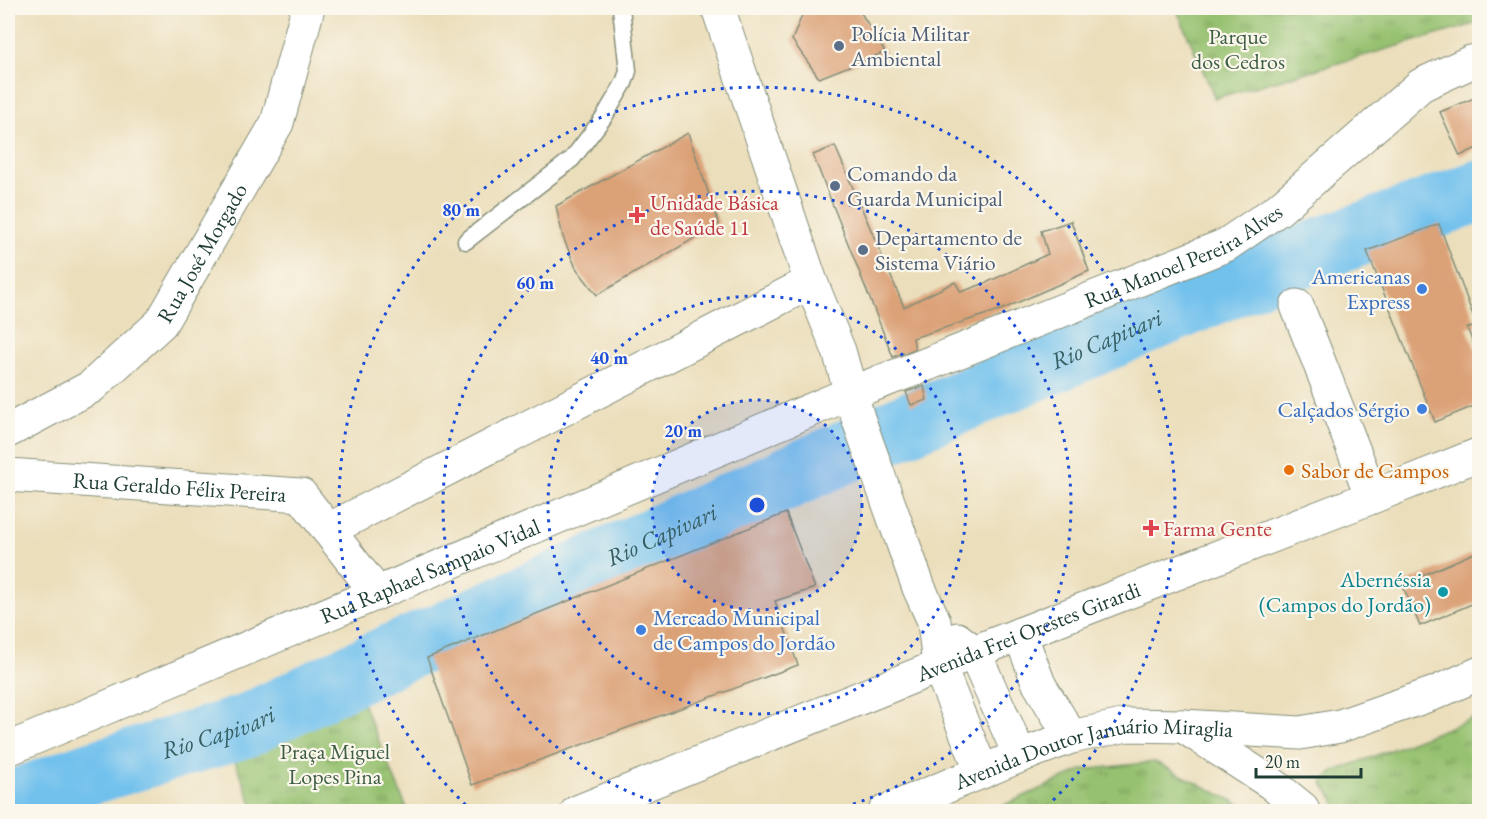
<svg xmlns="http://www.w3.org/2000/svg" width="1487" height="819" font-family="'EB Garamond',serif">
<defs>
<pattern id="park-tufts" width="24" height="20" patternUnits="userSpaceOnUse" patternTransform="scale(1.5)"><rect width="24" height="20" fill="#96c16f"/><path d="M3 7l-1-3M5 7V3M7 7l1-3M15 17l-1-3M17 17v-4M19 17l1-3" fill="none" stroke="#7a9e5c"/></pattern>
</defs>
<rect width="100%" height="100%" fill="#fbf7ec"/>
<filter id="ink" filterUnits="userSpaceOnUse"><feTurbulence type="fractalNoise" baseFrequency=".0167" numOctaves="2"/><feDisplacementMap in="SourceGraphic" scale="12" xChannelSelector="R" yChannelSelector="G"/><feConvolveMatrix kernelMatrix="1 2 1 2 8 2 1 2 1" color-interpolation-filters="sRGB"/></filter>
<filter id="wash" filterUnits="userSpaceOnUse"><feTurbulence type="fractalNoise" baseFrequency=".008" numOctaves="4" result="noise"/><feDisplacementMap in="SourceGraphic" scale="24" xChannelSelector="R" yChannelSelector="G"/><feGaussianBlur stdDeviation="1.35" result="paint"/><feColorMatrix in="noise" values="0 0 0 0 0 0 0 0 0 0 0 0 0 0 0 0 0 1.4 0 .05"/><feComposite in="paint" operator="in"/></filter>
<g filter="url(#wash)">
<rect width="100%" height="100%" fill="#ebdebb"/>
<!-- park -->
<path fill="url(#park-tufts)" stroke="#5a7f52" stroke-width="1.5" d="M1176 8H1479V23L1215 98Z
M362 701 408 811H255L232 754Z
M1479 716V811H1342L1322 782 1333 772Z
M1155 762 1253 811H991L1082 770Z"/>
<g fill="none" stroke-linecap="round" stroke-linejoin="round">
<!-- river -->
<path stroke="#72c1ed" stroke-width="63" id="s1" d="M8 804 81 776 246 726 394 654 440 635 903 426 1309 253 1480 191"/>
</g>
<g id="blocks">
<!-- building -->
<path fill="#dba177" d="M805 8H858L885 52 819 78 792 40Z
M1479 96V147L1460 156 1440 112Z
M688 133 719 224 597 295 576 268 563 237 556 206Z
M835 146 904 307 955 282 961 292 988 282 1048 254 1041 231 1071 221 1089 271 1003 309 913 338 915 349 893 357 813 155Z
M1439 224 1477 326 1467 328 1479 357V404L1435 422 1367 251Z
M924 386 927 400 911 405 906 392Z
M786 513 815 588 775 601 798 665 472 785 427 658Z
M1479 551V601L1420 626 1402 584Z"/>
</g>
</g>
<g filter="url(#ink)">
<use href="#blocks" fill-opacity="0" stroke="#858e78" stroke-width="1.5"/>
<g fill="none" stroke-linecap="round" stroke-linejoin="round">
<defs>
<path id="lane" d="M466 241 572 159 604 117 624 83 628 71 621 8"/>
<g id="street">
<path d="M1297 306 1372 497"/>
<path id="s2" d="M8 431 91 387 161 323 277 123 308 8"/>
<path id="s3" d="M8 475 301 495 377 593"/>
<path d="M328 530 811 282"/>
<path d="M1183 726 1271 783 1302 808 1303 812"/>
<path id="s4" d="M8 749 851 393 920 367 1226 245 1279 209 1421 85 1471 62 1480 61"/>
</g>
<g id="secondary">
<path d="M718 8 811 282 839 351 858 418 919 588 934 621 939 666 982 772"/>
<path d="M1020 634 1039 684 1071 737"/>
<path d="M957 639 974 652 1020 756"/>
<path id="s5" d="M577 812 974 652 1372 497 1480 454"/>
<path id="s6" d="M885 812 1020 756 1071 737 1127 725 1183 726 1300 733 1340 726 1435 693 1480 673"/>
</g>
</defs>
<!-- lane casing -->
<use href="#lane" stroke="#858e78" stroke-width="19"/>
<!-- street casing -->
<use href="#street" stroke="#858e78" stroke-width="35"/>
<!-- secondary casing -->
<use href="#secondary" stroke="#858e78" stroke-width="35"/>
<!-- lane -->
<use href="#lane" stroke="#fff" stroke-width="16"/>
<!-- street -->
<use href="#street" stroke="#fff" stroke-width="33"/>
<!-- secondary -->
<use href="#secondary" stroke="#fff" stroke-width="33"/>
</g>
</g>
<!-- distance rings -->
<circle cx="757" cy="505" r="105" fill="#1d4ed8" fill-opacity=".12"/>
<g fill="none" stroke="#1d4ed8" stroke-width="3" stroke-dasharray="3 6">
<circle cx="757" cy="505" r="105"/>
<circle cx="757" cy="505" r="209"/>
<path d="M686 811A314 314 0 1 1 828 811"/>
<path d="M472 811A418 418 0 1 1 1042 811"/>
</g>
<!-- markers -->
<g fill="#5c6f8a" stroke="#fbf7ec" stroke-width="2">
<circle cx="839" cy="46" r="6"/>
<circle cx="835" cy="186" r="6"/>
<circle cx="863" cy="250" r="6"/>
</g>
<g fill="#e0444e" stroke="#fbf7ec" stroke-width="2">
<path d="M634 206h6v6h6v6h-6v6h-6v-6h-6v-6h6z"/>
<path d="M1148 519h6v6h6v6h-6v6h-6v-6h-6v-6h6z"/>
</g>
<g fill="#3f7fe0" stroke="#fbf7ec" stroke-width="2">
<circle cx="1422" cy="289" r="6"/>
<circle cx="1422" cy="409" r="6"/>
<circle cx="641" cy="630" r="6"/>
</g>
<circle fill="#e8710a" stroke="#fbf7ec" stroke-width="2" cx="1289" cy="470" r="6"/>
<circle fill="#0f9aa8" stroke="#fbf7ec" stroke-width="2" cx="1443" cy="592" r="6"/>
<g text-anchor="middle" stroke-width="4.5" stroke-linejoin="round" paint-order="stroke">
<!-- service labels -->
<g font-size="22" fill="#4e5e75" stroke="#fbf7ec" text-anchor="start">
<text x="851" y="41">Polícia Militar<tspan x="851" dy="25">Ambiental</tspan></text>
<text x="847" y="181">Comando da<tspan x="847" dy="25">Guarda Municipal</tspan></text>
<text x="875" y="245">Departamento de<tspan x="875" dy="25">Sistema Viário</tspan></text>
</g>
<!-- park labels -->
<g font-size="22" fill="#3d5e43" stroke="#fbf7ec">
<text x="1238" y="44">Parque<tspan x="1238" dy="25">dos Cedros</tspan></text>
<text x="335" y="759">Praça Miguel<tspan x="335" dy="25">Lopes Pina</tspan></text>
</g>
<!-- health labels -->
<g font-size="22" fill="#be3a42" stroke="#fbf7ec" text-anchor="start">
<text x="650" y="210">Unidade Básica<tspan x="650" dy="25">de Saúde 11</tspan></text>
<text x="1163" y="536">Farma Gente</text>
</g>
<!-- street labels -->
<g font-size="22" fill="#1f3d34" stroke="#fbf7ec">
<text dy="8" stroke="none"><textPath href="#s2" startOffset="270">Rua José Morgado</textPath></text>
<text dy="8" stroke="none"><textPath href="#s4" startOffset="1275">Rua Manoel Pereira Alves</textPath></text>
<text dy="8" stroke="none"><textPath href="#s3" startOffset="172">Rua Geraldo Félix Pereira</textPath></text>
<text dy="8" stroke="none"><textPath href="#s4" startOffset="458">Rua Raphael Sampaio Vidal</textPath></text>
<text dy="8" stroke="none"><textPath href="#s5" startOffset="486">Avenida Frei Orestes Girardi</textPath></text>
<text dy="8" stroke="none"><textPath href="#s6" startOffset="220">Avenida Doutor Januário Miraglia</textPath></text>
</g>
<!-- shop labels -->
<g font-size="22" fill="#366cbe" stroke="#fbf7ec" text-anchor="end">
<text x="1410" y="284">Americanas<tspan x="1410" dy="25">Express</tspan></text>
<text x="1410" y="417">Calçados Sérgio</text>
<text x="653" y="625" text-anchor="start">Mercado Municipal<tspan x="653" dy="25">de Campos do Jordão</tspan></text>
</g>
<!-- food labels -->
<g font-size="22" fill="#c56008" stroke="#fbf7ec" text-anchor="start">
<text x="1301" y="478">Sabor de Campos</text>
</g>
<!-- culture labels -->
<g font-size="22" fill="#0d838f" stroke="#fbf7ec" text-anchor="end">
<text x="1431" y="587">Abernéssia<tspan x="1431" dy="25">(Campos do Jordão)</tspan></text>
</g>
<!-- water labels -->
<g font-size="24" font-style="italic" fill="#345e62" stroke="#fbf7ec">
<text dy="8" stroke="none"><textPath href="#s1" startOffset="1194">Rio Capivari</textPath></text>
<text dy="8" stroke="none"><textPath href="#s1" startOffset="708">Rio Capivari</textPath></text>
<text dy="8" stroke="none"><textPath href="#s1" startOffset="222">Rio Capivari</textPath></text>
</g>
</g>
<circle cx="757" cy="505" r="9" fill="#1d4ed8" stroke="#fbf7ec" stroke-width="3"/>
<g font-size="18" text-anchor="middle" font-weight="bold" fill="#1d4ed8" stroke="#fbf7ec" stroke-width="4.5" stroke-linejoin="round" paint-order="stroke">
<text x="461" y="216">80 m</text>
<text x="535" y="289">60 m</text>
<text x="609" y="364">40 m</text>
<text x="683" y="437">20 m</text>
</g>
<!-- margin -->
<rect width="1487" height="819" fill="none" stroke="#fbf7ec" stroke-width="30"/>
<!-- scale -->
<path d="M1256 768v9h105v-9" fill="none" stroke="#1f3d34" stroke-width="3"/>
<text x="1265" y="768" font-size="18" fill="#1f3d34" stroke="#fbf7ec" stroke-width="4.5" paint-order="stroke">20 m</text>
</svg>
